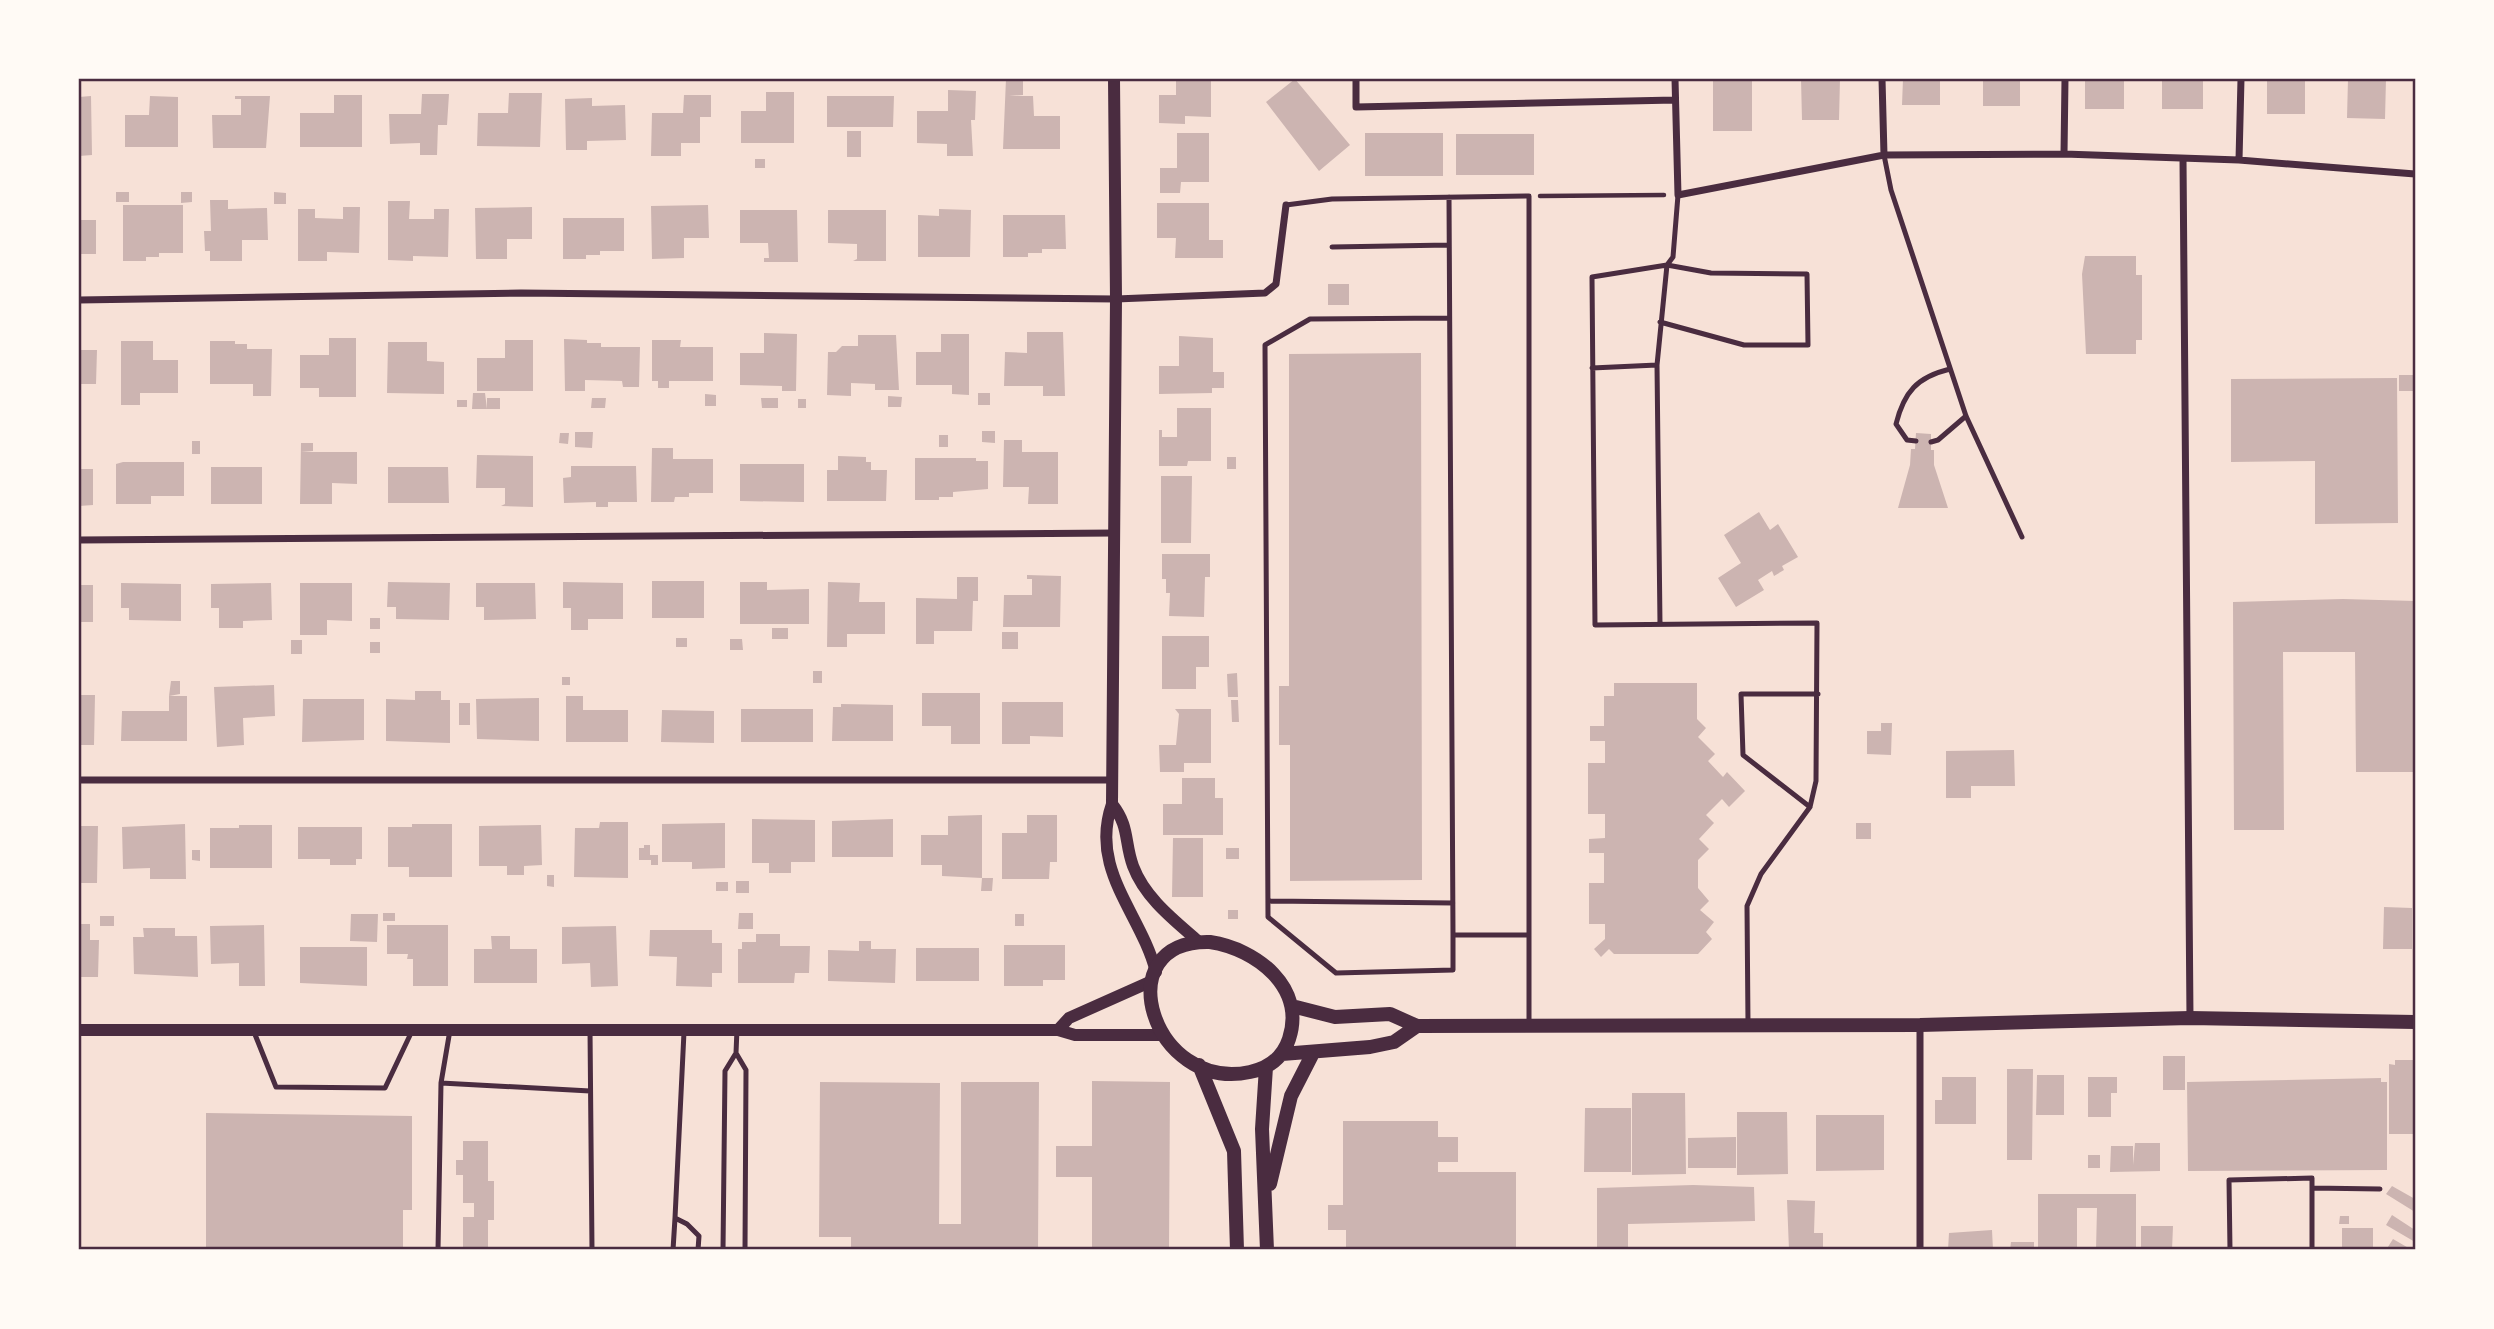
<svg xmlns="http://www.w3.org/2000/svg" width="2494" height="1329" font-family="Helvetica,sans-serif">
  <style>
    .building { fill: #ccb4b1 }
    .lines { fill: none; stroke-linecap: round; stroke-linejoin: round }
    .path { stroke: #4a2c40; stroke-width: 4.5 }
    .service { stroke: #4a2c40; stroke-width: 5 }
    .minor { stroke: #4a2c40; stroke-width: 7 }
    .tertiary { stroke: #4a2c40; stroke-width: 12 }
    .secondary { stroke: #4a2c40; stroke-width: 14 }
    .neatline { fill: none; stroke: #4a2c40; stroke-width: 2.5 }
  </style>
  <rect width="100%" height="100%" fill="#f7e1d7"/>
  <path class="building" d="M1006 79H1023V95L1009 96H1033L1034 116H1060V149H1003Z
    M1176 79H1211V117L1185 116V124L1159 123V95H1176Z
    M1295 79 1350 145 1319 171 1266 102Z
    M1713 79H1752V131H1713Z
    M1801 79H1840L1839 120H1802Z
    M1903 79H1940V105H1902Z
    M1983 79H2020V106H1983Z
    M2085 79H2124V109H2085Z
    M2162 79H2203V109H2162Z
    M2267 79H2305V114H2267Z
    M2348 79H2386L2385 119 2347 118Z
    M948 90 976 91 975 120H971L973 156H947V144L917 143V111H948Z
    M766 92H794V143H741V111H766Z
    M509 93H542L540 147 477 146 478 113H508Z
    M422 94H449L447 125H438L437 155H420V143L390 144 389 114H421Z
    M334 95H362V147H300V113H334Z
    M684 95H711V117H700V143H681V156H651L652 113H683Z
    M91 96 92 155 79 156V97Z
    M150 96 178 97V147H125V115H149Z
    M235 96H270L266 148H213L212 115H241V99H235Z
    M827 96H894L893 127H827Z
    M592 98V106L625 105 626 140 587 141V150H566L565 99Z
    M847 131H861V157H847Z
    M1177 133H1209V182H1181L1180 193H1160V168H1177Z
    M1365 133H1443V176H1365Z
    M1456 134H1534V175H1456Z
    M755 159H765V168H755Z
    M116 192H129V202H116Z
    M181 192H192V202L181 203Z
    M274 192 286 193V204H274Z
    M210 200H228V209L267 208 268 240H242V261H210V251H205L204 231H211Z
    M388 201H410L409 219H434V209H449L448 257 413 256V261L388 260Z
    M1157 203H1209V240H1223V258H1175L1176 238H1157Z
    M123 205H183V253H159V257H146V261H123Z
    M708 205 709 238H684V258L652 259 651 206Z
    M343 207H360L359 253 327 252V261H298V209H315V218L343 219Z
    M532 207V239H507V259H476L475 208Z
    M939 209 971 210 970 257H918V215L939 216Z
    M740 210H797L798 262H764V258H769L768 243H740Z
    M828 210H886V261H853L857 259V244L828 243Z
    M1003 215H1065L1066 249H1042V253H1028V257H1003Z
    M563 218H624V251H600V255H586V259H563Z
    M79 220H96V254H79Z
    M2085 256H2136V275H2142V340H2136V354H2086L2082 274Z
    M1328 284H1349V305H1328Z
    M1027 332H1063L1065 396H1043V386H1004L1005 352 1027 353Z
    M764 333 797 334 796 391H782V386L740 385V353H764Z
    M941 334H969V395L952 394V385H916V352H941Z
    M858 335H896L899 390H875V384L851 383V396L827 395 828 352H836L842 346H858Z
    M1179 336 1213 338V372H1224V388H1212V393L1159 394V366H1179Z
    M329 338H356V397H319V388H300V355H329Z
    M564 339 587 340V343H601V347H640L639 387H623L622 381 585 380V391H565Z
    M505 340H533V391H477V358H505Z
    M652 340H681L680 347H713V381H669V388H658V381H652Z
    M121 341H153V360H178V393H140V405H121Z
    M210 341H235V344H247V349H272L271 396H253V384H210Z
    M388 342H427V361L444 362V394L387 393Z
    M79 350H97L96 384H79Z
    M1421 353 1422 880 1290 881V745H1279V686H1289V354Z
    M2399 375H2415V391H2399Z
    M2397 378 2398 523 2315 524V461L2231 462V379Z
    M473 393H485L487 409H472Z
    M978 393H990V405H978Z
    M705 394 716 395V406H705Z
    M888 396 902 397 901 407H888Z
    M487 398H500V409H487Z
    M592 398H606L605 408H591Z
    M761 398H778V408H762Z
    M798 399H806V408H798Z
    M457 400H467V407H457Z
    M1177 408H1211V461H1188L1187 466H1159V430H1162V437H1177Z
    M982 431H995V443L982 442Z
    M575 432H593L592 448 575 447Z
    M560 433H569L568 444 559 443Z
    M1916 433 1931 434V450H1934V465L1948 508H1898L1910 465 1911 449H1915Z
    M939 435H948V447H939Z
    M1004 440H1022V452H1058V504H1028L1029 487H1003Z
    M192 441H200V454H192Z
    M301 443H313V451L301 452H357V484L332 483V504H300Z
    M652 448H673V459H713V493H689V497H675L674 502H651Z
    M477 455 533 456V507L501 506 505 504V488H476Z
    M838 456 866 457V462H871V470H887L886 501H827V470H838Z
    M1227 457H1236V469H1227Z
    M915 458H976V461H988V489L953 492V497H939V500H915Z
    M123 462H184V496H151V504H116V464Z
    M740 464H804V502L740 501Z
    M571 466H636L637 502H608V507H596V502L564 503 563 478 571 477Z
    M211 467H262V504H211Z
    M388 467H448L449 503H388Z
    M79 469H93V505L79 506Z
    M1161 476H1192L1191 543H1161Z
    M1759 512 1770 530 1778 524 1798 557 1782 566 1784 570 1774 576 1772 571 1758 580 1764 590 1736 607 1718 578 1741 563 1724 535Z
    M1162 554H1210V577H1205L1204 617 1169 616 1170 593H1166V579H1162Z
    M1027 575 1061 576 1060 627H1003L1004 595H1032V579H1027Z
    M957 577H978V601H973L972 631H934V644H916V598L957 599Z
    M652 581H704V618H652Z
    M388 582 450 583 449 620 396 619V607H387Z
    M563 582 623 583V619H588V630H571V608H563Z
    M740 582H767V590L809 589V624H740Z
    M828 582 860 583 859 602H885V634H847V647H827Z
    M121 583 181 584V621L129 620V608H121Z
    M271 583 272 620 243 621V628H219V608H211V584Z
    M300 583H352V621L327 620V635H300Z
    M476 583H535L536 619 484 620V607H476Z
    M79 585H93V622H79Z
    M2343 599 2415 601V772H2356L2355 652H2283L2284 830H2234L2233 602Z
    M370 618H380V629H370Z
    M772 628H788V639H772Z
    M1002 632H1018V649H1002Z
    M1162 636H1209V667H1196V689H1162Z
    M676 638H687V647H676Z
    M730 639H742L743 650H730Z
    M291 640H302V654H291Z
    M370 642H380V653H370Z
    M813 671H822V683H813Z
    M1237 673 1238 697H1228L1227 674Z
    M562 677H570V685H562Z
    M171 681H180V694L169 696Z
    M1614 683H1697V719L1706 728 1698 737 1715 754 1708 761 1723 777 1727 772 1745 791 1729 807 1722 799 1706 815 1714 823 1699 839 1709 849 1698 860V888L1709 901 1700 910 1714 922 1706 932 1712 939 1698 954H1614L1609 949 1601 957 1594 949 1605 939V924H1589V883H1604V853H1589V839L1605 838V814H1588V763H1605V741H1590V726H1604V696H1614Z
    M274 685 275 716 243 718 244 745 217 747 214 687Z
    M415 691H441V700H450V743L386 741V699L415 700Z
    M922 693H980V744H951V726H922Z
    M79 695H95L94 745H79Z
    M169 696H187V741H121L122 711H169Z
    M566 696H583V710H628V742H566Z
    M539 698V741L477 739 476 699Z
    M303 699H364V740L302 742Z
    M1231 700H1238L1239 722H1232Z
    M1002 702H1063V737L1030 736V744H1002Z
    M459 703H470V725H459Z
    M841 704 893 705V741H832L833 707H841Z
    M741 709H813V742H741Z
    M1175 709H1211V763H1184V772H1160L1159 745H1176L1179 714Z
    M662 710 714 711V743L661 742Z
    M1881 723H1892L1891 755 1867 754V731H1881Z
    M2014 750 2015 786H1971V798H1946V751Z
    M1182 778H1215V798H1223V835H1163V804H1182Z
    M982 815V878L942 876V865H921V835H948V816Z
    M1027 815H1057V862H1050L1049 879H1002V833H1027Z
    M752 819 815 820V862H791V873H769V863H752Z
    M893 819V857H832V821Z
    M600 822H628V878L574 877 575 828H599Z
    M725 823V868L692 869V862H662V824Z
    M1856 823H1871V839H1856Z
    M185 824 186 879H150V868L123 869 122 827Z
    M412 824H452V877H409V867H388V827H412Z
    M239 825H272V868H210V828H239Z
    M541 825 542 865 524 866V875H507V866H479V826Z
    M79 826H98L97 883H81Z
    M298 827H362V859H356V865H330V859H298Z
    M1173 838H1203V897H1172Z
    M644 845H650V855H658V865H651V860H639V848H644Z
    M1226 848H1239V859H1226Z
    M192 850H200V861L192 860Z
    M547 875H554V887L547 886Z
    M982 878H993L992 891H981Z
    M736 881H749V893H736Z
    M716 882H728V891H716Z
    M2384 907 2412 908V949H2383Z
    M1228 910H1238V919H1228Z
    M383 913H395V921H383Z
    M739 913H753V929H738Z
    M351 914H378L377 942 350 941Z
    M1015 914H1024V926H1015Z
    M100 916H114V926H100Z
    M79 924H90V940H99L98 977H79Z
    M264 925 265 986H239V963L211 964 210 926Z
    M387 925H448V986H413V959H407L408 954H387Z
    M616 926 618 986 591 987 590 963 562 964V927Z
    M143 928H175V936H197L198 977 134 974 133 937H144Z
    M650 930H712V943H722V973H712V987L676 986 677 957 649 956Z
    M756 934H780V946H810L809 973H795L794 983H738V949H742V942H756Z
    M491 936H510V949H537V983H474V949H492Z
    M859 941H871V949H896L895 983 828 981V950L859 951Z
    M1004 945H1065V980H1043V986H1004Z
    M300 947H367V986L300 983Z
    M916 948H979V981H916Z
    M2163 1056H2185V1090H2163Z
    M2395 1060H2415V1134H2389V1064L2395 1065Z
    M2007 1069H2033L2032 1160H2007Z
    M2037 1075H2064V1115H2036Z
    M1942 1077H1976V1124H1935V1100H1942Z
    M2088 1077H2117V1093H2111V1117H2088Z
    M2381 1078V1082H2387V1170L2188 1171 2187 1082Z
    M1092 1081 1170 1082 1169 1250H1092V1177H1056V1146H1092Z
    M820 1082 940 1083 939 1224H961V1082H1039L1038 1250H851V1237H819Z
    M1632 1093H1685L1686 1174 1632 1175Z
    M1585 1108H1631V1172H1584Z
    M1737 1112H1787L1788 1174 1737 1175Z
    M206 1113 412 1116V1210H403V1250H206Z
    M1816 1115H1884V1170L1816 1171Z
    M1343 1121H1438V1137H1458V1162H1438V1172H1516V1250H1346V1230H1328V1205H1343Z
    M1736 1137V1168H1688V1138Z
    M463 1141H488V1181H494V1220H488V1250H463V1217H474V1203H463V1175H456V1160H463Z
    M2135 1143H2160V1171L2110 1172 2111 1146H2133V1165Z
    M2088 1155H2100V1168H2088Z
    M1693 1185 1754 1187 1755 1221 1628 1224V1250H1597V1188Z
    M2392 1186 2415 1199V1212L2386 1194Z
    M2038 1194H2136V1250H2096L2097 1208H2077V1250H2038Z
    M1787 1200 1815 1201 1814 1233H1823V1250H1789Z
    M2392 1215 2415 1230V1242L2386 1225Z
    M2340 1216H2349V1224H2339Z
    M2141 1226H2173L2172 1250H2141Z
    M2342 1228H2373V1250H2342Z
    M1992 1230 1993 1250H1948L1949 1233Z
    M2393 1239 2412 1250H2386Z
    M2011 1242H2034V1250H2010Z"/>
  <g class="lines">
    <path class="path" d="M1540 196 1664 195"/>
    <path class="service" d="M1884 155 1891 190 1966 416 2022 537
      M1449 197 1453 935H1529
      M1286 205 1332 199 1529 196V1025
      M1332 247 1449 245
      M1449 318 1310 319 1265 345 1268 917 1336 973 1453 970V935
      M1660 322 1744 345H1808L1807 274 1711 273 1667 265 1592 277 1595 625 1817 623 1816 781 1810 807 1761 874 1747 906 1748 1023
      M1592 368 1657 365
      M1916 441 1907 440 1896 424C1904 392 1917 377 1950 369
      M1931 442 1938 440 1966 416
      M1660 624 1657 365 1667 265 1673 257 1678 195
      M1810 807 1743 755 1741 694H1818
      M1268 901 1453 903
      M590 1029 592 1250
      M254 1032 276 1087 385 1088 412 1031
      M684 1032 675 1218 687 1224 699 1236 698 1250
      M736 1053 746 1070 745 1250
      M441 1083 590 1091
      M2312 1188 2380 1189
      M438 1250 441 1083 450 1030
      M673 1250 675 1218
      M723 1250 725 1071 736 1053 737 1029
      M2230 1250 2229 1180 2312 1178V1250"/>
    <path class="minor" d="M1356 79V107L1675 100
      M1675 79 1678 195 1884 155 2064 154 2239 160 2415 174
      M1882 79 1884 155
      M2064 154 2065 79
      M2183 159 2190 1018
      M2239 160 2241 79
      M79 300 521 293 1116 299 1265 293 1276 284 1286 205
      M79 540 1115 533
      M79 780H1112
      M1920 1025V1250"/>
    <path class="tertiary" d="M1114 79 1116 299 1112 804C1089 870 1141 913 1156 972
      M1112 804C1130 827 1124 841 1133 866 1145 898 1174 920 1198 941
      M79 1030H1058L1075 1035H1163
      M1058 1030 1069 1018 1152 981"/>
    <path class="secondary" d="M1210 942C1257 949 1306 988 1289 1039 1283 1057 1269 1068 1250 1072 1152 1093 1105 939 1210 942Z
      M1292 1006 1335 1017 1390 1014 1417 1026 1920 1025 2190 1018 2415 1022
      M1282 1054 1370 1047 1394 1042 1417 1026
      M1199 1065 1234 1151 1237 1250
      M1266 1067 1262 1129 1267 1250
      M1270 1184 1291 1096 1313 1053"/>
  </g>
  <rect width="2494" height="1329" fill="none" stroke="#fffaf5" stroke-width="161"/>
  <rect x="80" y="80" width="2334" height="1168" class="neatline"/>
</svg>
